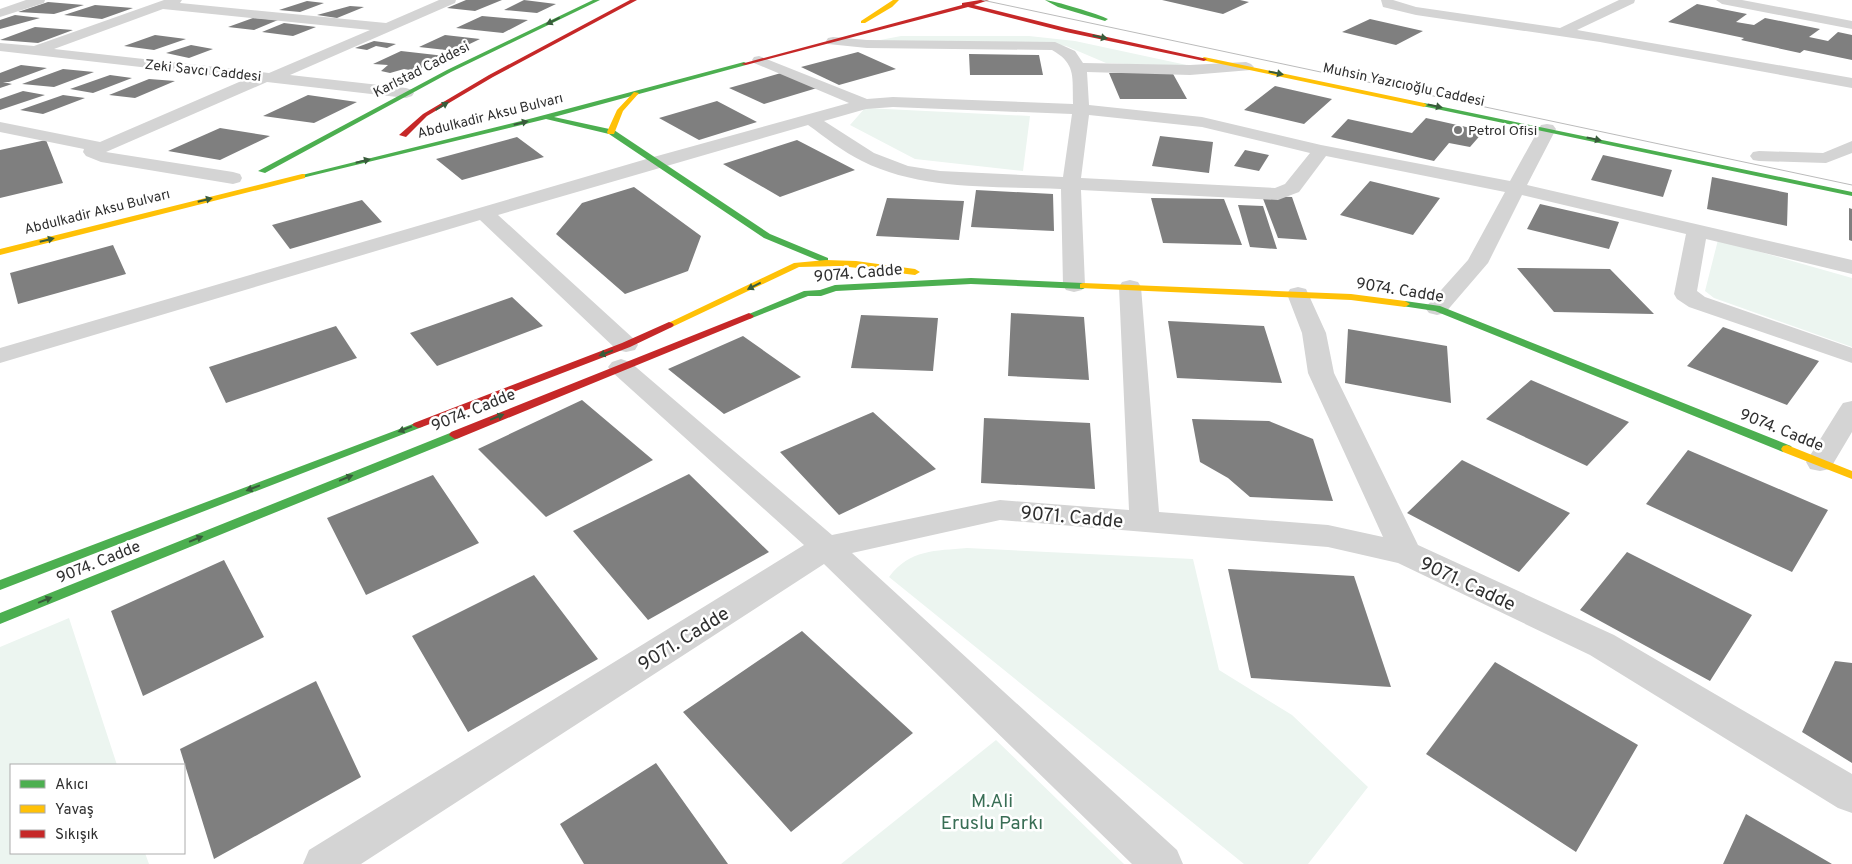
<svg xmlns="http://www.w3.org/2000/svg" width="1852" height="864" font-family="Overpass,sans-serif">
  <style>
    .green { fill: #ecf5f0 }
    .building { fill: #7f7f7f }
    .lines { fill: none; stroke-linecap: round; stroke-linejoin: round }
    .street { fill: #d4d4d4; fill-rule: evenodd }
    .fast { fill: #4caf50; fill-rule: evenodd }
    .slow { fill: #ffc107; fill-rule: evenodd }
    .jam { fill: #c62828; fill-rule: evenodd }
    .tram { stroke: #bbb; stroke-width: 1 }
    .oneway { fill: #395c3b }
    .poi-dot { fill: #787878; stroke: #fff; stroke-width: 2 }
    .labels { text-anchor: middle; stroke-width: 5; stroke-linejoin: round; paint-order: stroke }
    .far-street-label { font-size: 14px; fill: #2f2f2f; stroke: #fff }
    .far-poi-label { font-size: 14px; fill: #2f2f2f; stroke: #fff; text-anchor: start }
    .street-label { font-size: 16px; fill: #2f2f2f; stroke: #fff }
    .near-street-label { font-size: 19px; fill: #2f2f2f; stroke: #fff }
    .near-park-label { font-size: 19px; fill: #396e55; stroke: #fff }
  </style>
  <rect width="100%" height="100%" fill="#fff"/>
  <path class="green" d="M901 36H1029L1075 41 1196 67 1106 63 1066 46 1051 44 870 42Z
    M865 108 1030 116 1023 171 915 159 850 125Z
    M1718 240 1852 278V347L1714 298 1705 291Z
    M967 548 1193 559 1219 670 1292 715 1368 787 1308 864H1244L889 577C910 549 935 551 967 548Z
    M69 618 117 765H11V853H145L149 864H0V647Z
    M996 740 1124 864H841Z"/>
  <path class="building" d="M466 0H502L475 11 447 8Z
    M524 0 556 4 537 13 504 10Z
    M1162 0H1240L1249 2 1223 14Z
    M307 1 324 3 300 12 279 10Z
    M48 2 84 5 54 14 18 12Z
    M1697 4 1747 14 1736 22 1754 25 1765 18 1820 29 1809 37 1828 41 1838 32 1852 35V60L1804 50 1800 53 1741 40 1744 38 1668 22Z
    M95 5 133 8 102 19 64 15Z
    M350 6 364 7 337 18 317 15Z
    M15 15 40 18 0 29V20Z
    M482 16 528 20 503 33 456 28Z
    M253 18 278 20 254 30 228 27Z
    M1370 19 1423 31 1396 45 1342 32Z
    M284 23 316 27 293 36 262 32Z
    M35 27 73 30 38 43 0 40Z
    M155 35 186 39 154 50 124 46Z
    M445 35 480 39 455 51 419 47Z
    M374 41 396 44 387 48 376 46 367 50 355 48Z
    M191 45 213 49 189 58 166 53Z
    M401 51 445 56 415 71 404 69 390 73 381 71 388 65 373 64Z
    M858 52 896 69 839 85 801 67Z
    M969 54 1039 55 1043 75H970Z
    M21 65 47 68 9 82H3L12 84 0 88V73Z
    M63 69 94 72 54 87 22 84Z
    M1172 72 1187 99H1120L1109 73Z
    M781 73 817 88 764 104 729 88Z
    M110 75 132 78 93 93 70 89Z
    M149 79 175 81 135 98 109 95Z
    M1275 86 1332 99 1304 124 1244 110Z
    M23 91 45 95 0 110V99Z
    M63 95 85 98 43 114 20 110Z
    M308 95 357 102 314 123 263 116Z
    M717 101 757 122 699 140 659 118Z
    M1426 118 1484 131 1470 147 1449 143 1434 161 1331 137 1348 119 1412 133Z
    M220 128 270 136 220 160 168 151Z
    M1160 136 1213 142 1209 173 1152 166Z
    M517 137 544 157 462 180 436 159Z
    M46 140 63 183 0 198V150Z
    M797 140 855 170 780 197 723 164Z
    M1245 150 1269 155 1259 171 1234 166Z
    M1603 155 1672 170 1663 197 1591 180Z
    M1712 177 1788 193 1787 226 1707 209Z
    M1370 181 1440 198 1413 235 1340 215Z
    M634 187 701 236 688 271 625 294 556 234 582 203Z
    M976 190 1053 194 1054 231 971 227Z
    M1262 196 1292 197 1307 240 1278 238Z
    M887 198 964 201 959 240 876 236Z
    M1151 198 1224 199 1242 245 1163 243Z
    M362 200 382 222 290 249 272 225Z
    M1540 204 1619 222 1609 249 1527 229Z
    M1238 205 1263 206 1277 249 1250 247Z
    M1849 208 1852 209V241L1849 240Z
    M113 245 126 274 18 304 10 273Z
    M1517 268 1610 269 1654 314 1554 312Z
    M512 297 543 326 437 366 410 333Z
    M1011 313 1084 317 1089 380 1008 376Z
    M861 315 938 318 933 371 851 368Z
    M1168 321 1264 326 1282 383 1177 378Z
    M336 326 357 358 226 403 209 367Z
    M1723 327 1819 361 1787 405 1687 366Z
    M1348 329 1447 346 1451 403 1345 383Z
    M743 336 801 377 724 414 668 369Z
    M1531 380 1629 422 1587 466 1486 419Z
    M582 400 653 460 546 517 478 449Z
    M873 412 936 469 839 515 780 452Z
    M984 418 1090 423 1095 489 981 483Z
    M1192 419 1269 421 1313 439 1333 501 1250 497 1228 478 1200 462Z
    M1688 450 1828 510 1792 572 1646 504Z
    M1462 460 1570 513 1519 572 1407 513Z
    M689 474 769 552 648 620 573 531Z
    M433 475 479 543 366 595 327 518Z
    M1627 552 1752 615 1710 681 1580 610Z
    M224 560 264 637 143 696 111 611Z
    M1228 569 1354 576 1391 687 1251 678Z
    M534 575 598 659 468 732 412 636Z
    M802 631 913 733 791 832 683 712Z
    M1835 661 1852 663V763L1802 732Z
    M1495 662 1638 745 1576 852 1426 754Z
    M316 681 361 777 214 859 180 749Z
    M656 763 728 864H584L560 824Z
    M1746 814 1832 864H1723Z"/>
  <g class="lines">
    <path class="street" d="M26 0H45L44 3 0 17V9Z
      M164 0H182L180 3 386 23 439 0H456L455 3 290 75 406 88 412 90 414 93 412 96 406 98 267 82 106 152 233 172 240 174 242 178 240 182 233 184 101 162 86 156 83 152 84 149 0 132V122L100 142 246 79 0 51V43L34 46ZM163 9 370 30 269 73 54 49Z
      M1381 0H1393L1416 7 1560 28 1619 0H1635L1634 3 1577 30 1852 78V88L1600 42 1416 15 1383 7Z
      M1716 0H1742L1852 21V29L1722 4Z
      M833 37 867 40 1055 42 1075 51 1083 63 1190 65 1246 62 1251 64 1254 67 1251 70 1190 75 1087 72 1089 105 1202 117 1321 145 1510 181 1541 125 1547 124 1553 125 1556 129 1527 185 1852 260V274L1706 239 1697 291 1705 297 1852 348V363L1689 307 1677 299 1674 294 1686 234 1522 195 1488 263 1445 313 1437 315 1429 313 1425 308 1468 260 1505 192 1326 156 1299 192 1278 200 1081 190 1085 285 1082 290 1074 292 1066 290 1063 285 1061 189C997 186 921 191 862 161 843 152 825 137 808 125L498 215 635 340 638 345 635 350 626 352 617 350 480 220 0 363V348L650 158 849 103 754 63 752 60 754 57 759 56 867 99 893 97 1073 104C1072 78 1077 64 1052 50L867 48 828 44 826 41 828 38ZM893 107 1072 114 1063 177 940 171 908 166 874 153 824 121 866 109ZM1089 115 1202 127 1310 153 1285 184 1275 188 1081 178Z
      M1852 141V153L1826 163 1759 161 1753 160 1750 156 1753 152 1759 151 1823 153Z
      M1130 280 1138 282 1141 287 1159 512 1328 525 1383 537 1308 373 1302 333 1287 294 1290 289 1298 287 1306 289 1326 333 1334 373 1418 545 1614 635 1852 774V813L1838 808 1590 655 1398 563 1328 547 1000 520 852 553 1177 850 1183 864H1132L824 564 361 864H303L309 850 804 545 612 372 608 367 612 362 621 359 630 362 832 535 1000 500 1129 510 1119 287 1122 282Z
      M1852 401V432L1830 469 1820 471 1810 469 1806 462 1839 409 1843 403Z"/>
    <path class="fast" d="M593 0H600L451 72 265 173 258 171 447 70Z
      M1045 0C1052 0 1101 15 1108 19L1105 21 1058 7Z
      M744 62 746 63V65L554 117 614 130 770 234 828 258V262H822L764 238 609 134 546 119 302 178 298 176 533 118Z
      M1424 103 1852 192V196L1422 106V104Z
      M971 278 1083 283 1088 286 1083 289 971 284 836 291 821 296H808L752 318 749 319 744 316 804 291 820 290 835 285Z
      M1405 301 1440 306 1791 446 1793 449 1791 452H1783L1435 311 1402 306V302Z
      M418 422 424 425 422 427 0 590V580Z
      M455 431 461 435 459 438 0 624V613Z"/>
    <path class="slow" d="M893 0H899L892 7 865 23H861V21Z
      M1204 57 1424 103 1427 105 1424 107 1202 60 1201 59Z
      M634 92 639 93 623 111 614 134H608L607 132 617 110Z
      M302 174H305V178L0 255V249Z
      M826 260 856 261 915 269 920 272 915 275 841 266 799 267 672 327 669 328 664 325 794 263Z
      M1083 283 1351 294 1405 301 1410 304 1405 307 1351 300 1080 288V284Z
      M1787 445 1852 471V479L1783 452 1781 449 1783 446Z"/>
    <path class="jam" d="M630 0H637L493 77 427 116 406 137 399 135 423 114 489 75Z
      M980 0H989L974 5 1066 28 1207 59 1204 61 1066 32 968 7 746 65 741 64 962 5V3Z
      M749 313 754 316 752 318 459 438 455 439 449 435 451 432Z
      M669 322 672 323 674 325 672 327 630 347 422 427 418 428 412 425 414 423 622 343Z"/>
    <path class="tram" d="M982 0 1852 185"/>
  </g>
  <defs><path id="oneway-solid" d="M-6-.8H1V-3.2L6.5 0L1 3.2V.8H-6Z" transform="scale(1.25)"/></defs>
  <g class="oneway">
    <use href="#oneway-solid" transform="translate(553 21) rotate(154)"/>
    <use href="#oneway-solid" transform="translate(1100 37) rotate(12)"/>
    <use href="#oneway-solid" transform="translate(1276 73) rotate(12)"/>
    <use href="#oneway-solid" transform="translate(442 106) rotate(-31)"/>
    <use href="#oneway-solid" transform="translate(1435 106) rotate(12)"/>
    <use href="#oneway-solid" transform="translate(521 123) rotate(-14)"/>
    <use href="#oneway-solid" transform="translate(1594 139) rotate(12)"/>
    <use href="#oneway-solid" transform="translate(363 161) rotate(-14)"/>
    <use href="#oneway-solid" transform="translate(205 200) rotate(-14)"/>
    <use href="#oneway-solid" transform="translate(47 240) rotate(-14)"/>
    <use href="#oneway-solid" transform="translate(754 286) rotate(153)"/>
    <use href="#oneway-solid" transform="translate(606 353) rotate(159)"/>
    <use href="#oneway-solid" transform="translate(497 417) rotate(-22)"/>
    <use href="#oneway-solid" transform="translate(405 429) rotate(159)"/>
    <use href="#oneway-solid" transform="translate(346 478) rotate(-22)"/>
    <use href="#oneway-solid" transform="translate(253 488) rotate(159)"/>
    <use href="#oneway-solid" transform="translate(196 539) rotate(-22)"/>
    <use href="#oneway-solid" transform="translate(45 600) rotate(-22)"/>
  </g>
  <circle class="poi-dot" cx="1458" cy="130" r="5"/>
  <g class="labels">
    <g class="far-street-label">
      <text transform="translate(421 69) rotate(-27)" y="5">Karlstad Caddesi</text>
      <text transform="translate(203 70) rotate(6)" y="5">Zeki Savcı Caddesi</text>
      <text transform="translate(1404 84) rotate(12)" y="5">Muhsin Yazıcıoğlu Caddesi</text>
      <text transform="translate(490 115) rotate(-14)" y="5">Abdulkadir Aksu Bulvarı</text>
      <text transform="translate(97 211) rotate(-14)" y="5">Abdulkadir Aksu Bulvarı</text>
    </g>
    <g class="far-poi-label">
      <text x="1468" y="135">Petrol Ofisi</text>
    </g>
    <g class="street-label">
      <text transform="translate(858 272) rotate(-5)" y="6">9074. Cadde</text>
      <text transform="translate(1400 289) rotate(9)" y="6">9074. Cadde</text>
      <text transform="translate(473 409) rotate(-22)" y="6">9074. Cadde</text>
      <text transform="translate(1782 429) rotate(22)" y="6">9074. Cadde</text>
      <text transform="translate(98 561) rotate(-22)" y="6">9074. Cadde</text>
    </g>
    <g class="near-street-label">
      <text transform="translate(1072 516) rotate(5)" y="7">9071. Cadde</text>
      <text transform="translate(1468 583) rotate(25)" y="7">9071. Cadde</text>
      <text transform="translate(683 638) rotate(-32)" y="7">9071. Cadde</text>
    </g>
    <g class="near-park-label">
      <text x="992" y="807">M.Ali<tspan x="992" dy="22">Eruslu Parkı</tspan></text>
    </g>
  </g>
  <rect x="10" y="764" width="175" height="90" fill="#ffffff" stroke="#acacac"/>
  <rect x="20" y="780" width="25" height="8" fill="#4caf50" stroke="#acacac"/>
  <text x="55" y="789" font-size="15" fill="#2f2f2f">Akıcı</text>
  <rect x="20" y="805" width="25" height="8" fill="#ffc107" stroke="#acacac"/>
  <text x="55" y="814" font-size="15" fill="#2f2f2f">Yavaş</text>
  <rect x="20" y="830" width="25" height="8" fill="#c62828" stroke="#acacac"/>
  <text x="55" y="839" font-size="15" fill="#2f2f2f">Sıkışık</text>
</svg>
